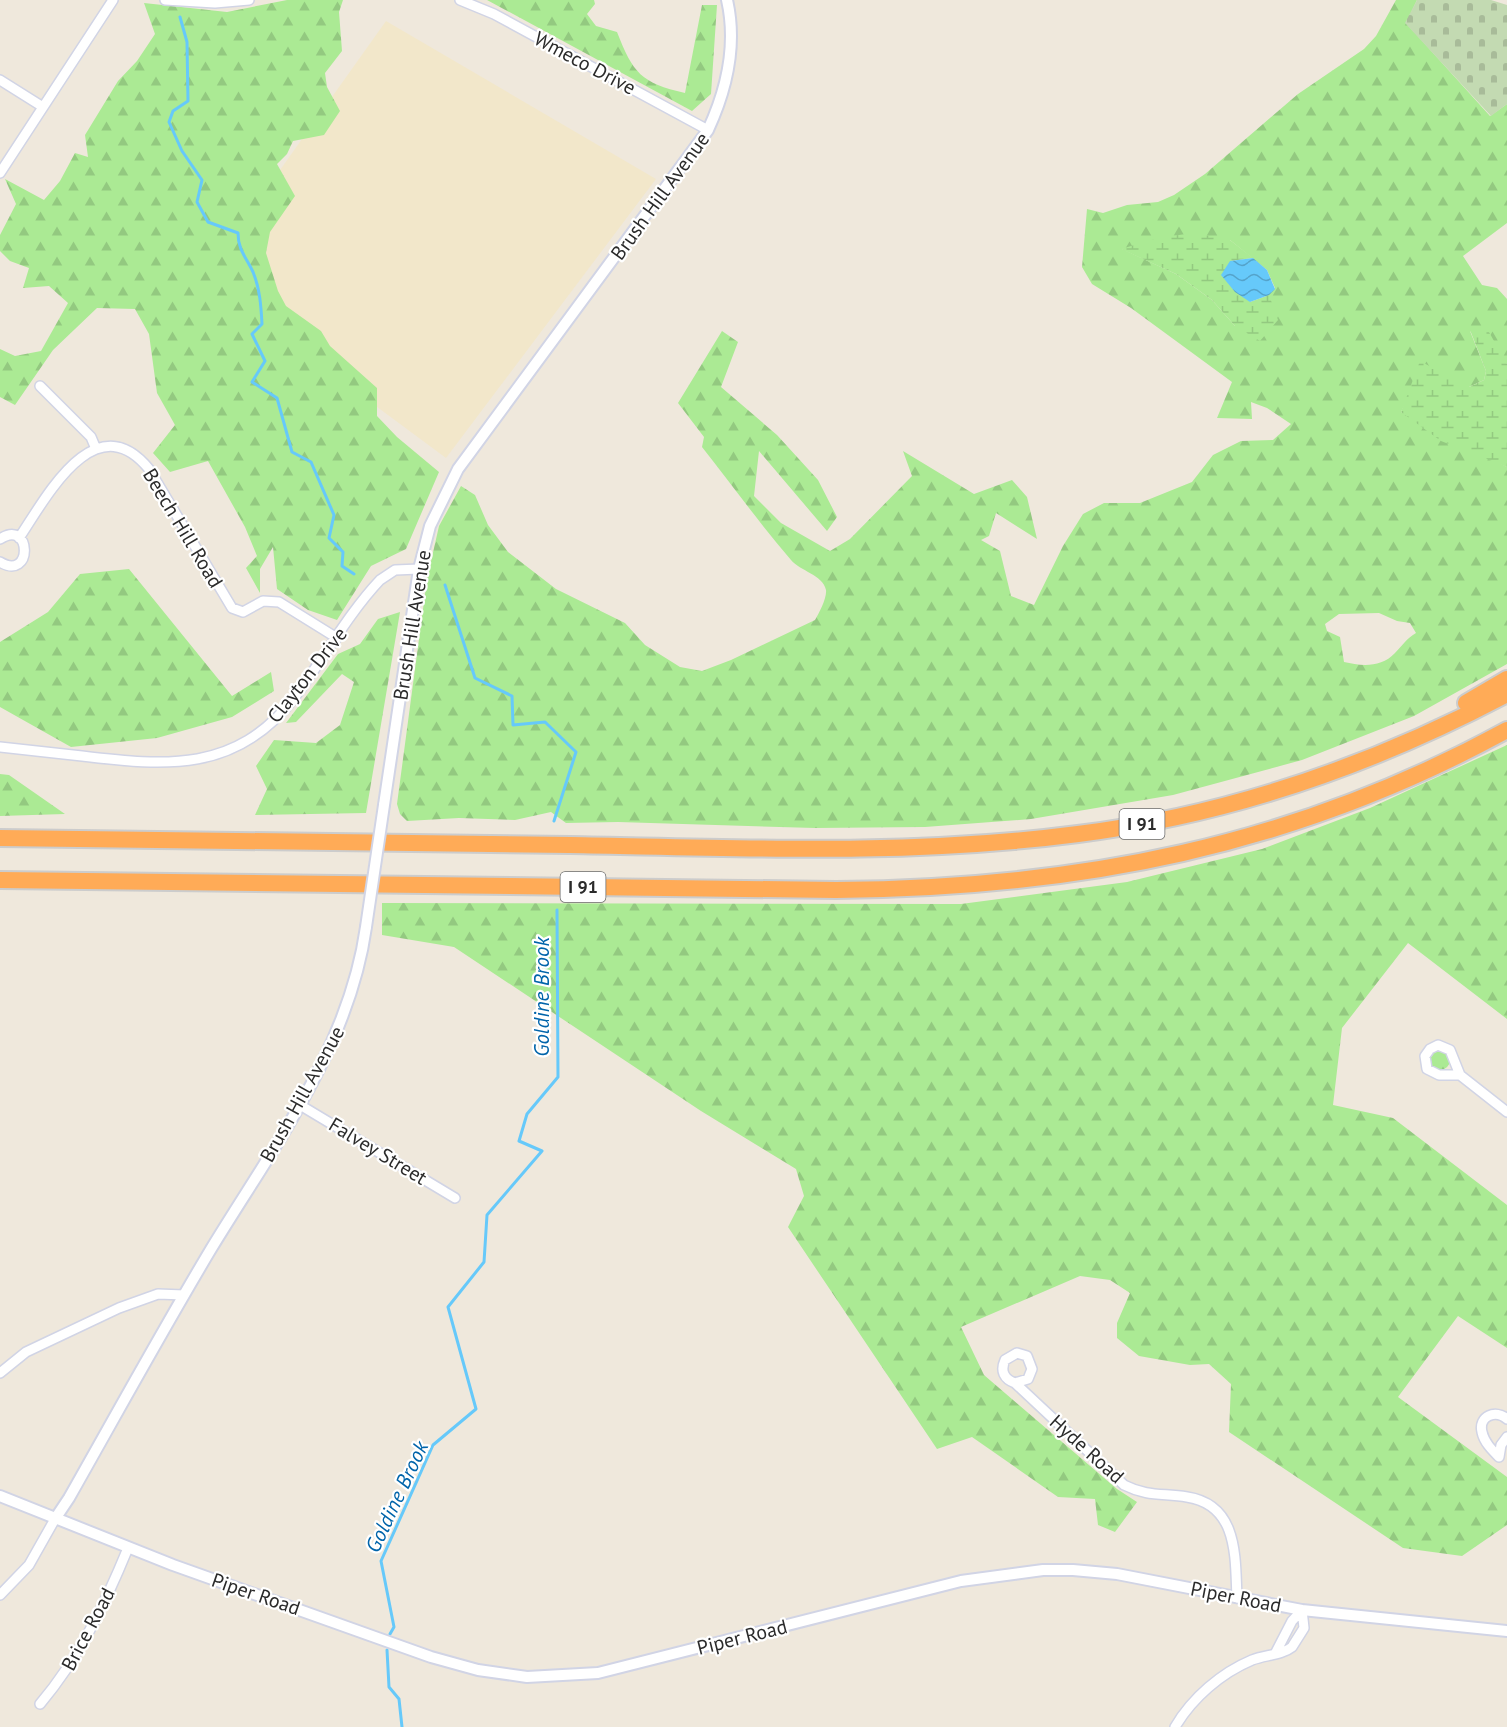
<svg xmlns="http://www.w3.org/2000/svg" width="1507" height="1727" font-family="'PT Sans',sans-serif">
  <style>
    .education { fill: #f2e7ca }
    .forest { fill: url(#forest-firs); fill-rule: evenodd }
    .wetland { fill: url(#wetland-marsh) }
    .cemetery { fill: url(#cemetery-stones) }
    .water { fill: url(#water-waves) }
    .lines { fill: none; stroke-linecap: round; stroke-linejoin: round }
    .stream { stroke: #66c9fa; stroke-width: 3 }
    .minor-casing { stroke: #d1d4e5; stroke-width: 12 }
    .tertiary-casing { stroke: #d1d4e5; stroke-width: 14 }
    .motorway-casing { stroke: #ccc; stroke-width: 20 }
    .minor { stroke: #fff; stroke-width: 9 }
    .tertiary { stroke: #fff; stroke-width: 10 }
    .motorway { stroke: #ffab57; stroke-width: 16 }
    .tertiary-bridge-casing { stroke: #d1d4e5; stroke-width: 14; stroke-linecap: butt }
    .tertiary-bridge { stroke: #fff; stroke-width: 10 }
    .labels { text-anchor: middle; stroke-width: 4.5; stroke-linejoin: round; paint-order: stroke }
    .shield { fill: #fff; stroke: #6b6b6b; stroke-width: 1.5 }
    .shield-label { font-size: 18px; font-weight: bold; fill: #2b2b2b }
    .street-label { font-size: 20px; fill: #2b2b2b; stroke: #fff }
    .water-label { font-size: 21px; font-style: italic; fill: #0064aa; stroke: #fff }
  </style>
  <defs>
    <pattern id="forest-firs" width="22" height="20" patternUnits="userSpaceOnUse" patternTransform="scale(1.5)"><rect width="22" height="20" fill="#abea94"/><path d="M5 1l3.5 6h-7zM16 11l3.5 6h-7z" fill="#93c980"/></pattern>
    <pattern id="wetland-marsh" width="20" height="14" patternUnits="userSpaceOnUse" patternTransform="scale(1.5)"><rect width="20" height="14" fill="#abea94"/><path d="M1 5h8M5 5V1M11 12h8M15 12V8" fill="none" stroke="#93c980"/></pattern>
    <pattern id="cemetery-stones" width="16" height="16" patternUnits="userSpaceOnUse" patternTransform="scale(1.5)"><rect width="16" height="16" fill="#c3dab2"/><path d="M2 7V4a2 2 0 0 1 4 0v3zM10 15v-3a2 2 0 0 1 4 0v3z" fill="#a8bb99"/></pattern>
    <pattern id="water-waves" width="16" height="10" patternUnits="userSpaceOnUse" patternTransform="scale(1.5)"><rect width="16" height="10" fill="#66c9fa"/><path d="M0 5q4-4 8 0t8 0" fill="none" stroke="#54a3cb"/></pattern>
  </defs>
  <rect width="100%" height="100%" fill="#efe8dc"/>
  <path class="education" d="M386 21 656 179 446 458 203 278Z"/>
  <path class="forest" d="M287 0H343L339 12 342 51 325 73 327 87 340 111 324 135 293 141 287 154 277 164 295 196 270 232 266 253 278 291 286 306 321 331 330 346 377 388V416L397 437 439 472 406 549 371 566 337 620 308 610 277 589 273 547 260 569V593L246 568 257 556 245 527 208 461 170 472 153 453 175 425 157 393 149 334 135 309 97 308 53 350 15 405 0 397V349L15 356 41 351 68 303 49 286 23 288 29 268 10 261 0 251V235L16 204 5 179 44 200 60 181 75 153 88 157 85 135 118 81 137 61 155 34 144 3 227 12Z
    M487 0H594L595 4 587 14 596 26 617 32C633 73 641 83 685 93L702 5H717L711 94 692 111Z
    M1396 0H1417L1406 23 1490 116 1507 104V223L1463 256 1482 285 1497 288 1507 299V364L1470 331 1486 371 1484 380 1469 387 1410 394 1401 412 1507 467V664L1414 716 1302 760 1173 795 1031 819 925 827 815 828 618 822 566 823 551 812 515 820 459 818 407 821 400 814 397 804 427 579 439 526 461 486 475 495 488 525 508 552 556 589 625 623 645 645 680 667 702 671 731 660 815 620C819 613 827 598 826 590 823 575 800 571 791 560 760 524 732 485 702 447L704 437 678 403 722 331 738 342 721 387 777 435 818 480 837 517 827 531 759 451 754 496 781 523 830 551 850 539 912 476 903 451 974 494 1012 480 1027 497 1037 539 996 513 989 536 981 540 1000 551 1011 596 1034 605 1063 546 1083 514 1104 503H1140L1192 482 1213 455 1241 441 1273 440 1291 424 1267 408 1251 402 1252 419 1217 418 1232 382 1131 308 1092 284 1082 267 1087 209 1103 213 1127 205 1158 202 1174 195 1205 174 1298 94 1364 49 1376 36ZM1230 240 1267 270 1275 288 1235 326 1212 300 1176 274 1122 249ZM1379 613 1397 621 1410 623 1416 633C1406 639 1403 645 1395 653 1381 668 1361 666 1344 662L1340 637 1327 631 1325 624 1339 614Z
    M129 569 232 696 271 672 274 691 232 717 157 738 71 747 0 707V642L48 612 80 574Z
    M400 612 366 813 255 815 267 789 256 766 274 740 316 743 340 725 354 682 342 674 296 722 286 723 338 654 360 644 378 619Z
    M1507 745V1019L1408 943 1342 1028 1333 1105 1393 1118 1507 1205V1348L1458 1316 1398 1397 1507 1477V1525L1462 1556 1403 1548 1229 1432 1231 1384 1209 1364 1190 1365 1139 1356 1117 1338V1323L1130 1293 1110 1280 1080 1276 961 1327 984 1375 1117 1489 1137 1502 1115 1532 1098 1525 1095 1499 1058 1497 972 1437 937 1449 788 1227 804 1196 796 1169 701 1111 454 947 382 935V903L961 904 1127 882 1262 849 1370 808Z
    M0 774 9 775 65 814 0 816Z
    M1430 1060a10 10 0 1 1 20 0a10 10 0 1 1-20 0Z"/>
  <path class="wetland" d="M1193 233 1230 240 1253 258 1230 261 1250 302 1269 295 1278 320 1260 341 1235 326 1212 300 1176 274 1121 249 1158 238Z
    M1485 325 1507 364V467L1441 441 1401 412 1420 361 1469 387 1484 380 1486 371 1470 330Z"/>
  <path class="cemetery" d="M1417 0H1491L1507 5V104L1491 116 1405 23Z"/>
  <path class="water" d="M1253 258 1267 270 1275 289 1269 295 1250 302 1235 292 1221 275 1230 261Z"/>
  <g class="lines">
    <path class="stream" d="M180 17 187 42 188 101 173 111 169 122 182 151 202 180 197 202 208 222 238 233C238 250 246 257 253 272 260 289 261 306 262 324L252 334 265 361 252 382 277 398 292 452 311 462 334 515 329 538 343 552 342 566 354 574
      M445 585 475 678 512 696 513 725 545 722 576 752 554 821
      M390 1634 394 1627 381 1561 433 1445 476 1409 448 1307 484 1262 487 1215 542 1151 519 1141 527 1114 558 1077 557 910
      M387 1650 389 1687 399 1699 402 1727"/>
    <g class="minor-casing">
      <path id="minor" d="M165 0 215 3 249 0
        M460 0 494 14 708 130
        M0 80 43 107
        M0 173 113 0
        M40 386 91 437 96 449
        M19 538C46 498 95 403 149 469L232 608 243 612 263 601 279 602 337 638
        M0 539C32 518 33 582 0 562
        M0 747C27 750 55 753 82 756 166 766 236 773 294 698 323 660 347 615 380 580L395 570 419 569
        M1438 1045 1450 1050 1460 1075H1439L1427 1069 1425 1056 1430 1049Z
        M1460 1075 1507 1112
        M300 1105 455 1198
        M0 1373 26 1352 119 1308 158 1294 184 1295
        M1015 1383 1028 1379 1032 1369 1027 1356 1017 1353 1005 1360C1000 1371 1004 1379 1015 1383L1124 1485C1148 1497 1163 1493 1187 1497 1239 1505 1235 1558 1237 1598
        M1507 1419C1496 1409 1478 1416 1482 1432 1484 1442 1492 1450 1499 1457L1501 1445 1507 1437
        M0 1595 29 1565 55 1519
        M1276 1652 1292 1621 1302 1610
        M40 1704C79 1658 105 1604 128 1548
        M1175 1727C1192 1698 1221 1673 1252 1660 1265 1655 1282 1655 1292 1647L1304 1628 1302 1610"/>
    </g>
    <g class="tertiary-casing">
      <path id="tertiary" d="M384 805 419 569 430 526 458 469 708 130C727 89 737 44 727 0
        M0 1496 173 1565 431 1657 478 1670 527 1677 598 1673 961 1581 1043 1570H1073L1117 1574 1302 1610 1507 1631
        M55 1519 69 1498C116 1415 162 1331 211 1249 273 1147 349 1048 366 927"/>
    </g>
    <g class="motorway-casing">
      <path id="motorway" d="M1466 703 1507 679
        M0 838C190 841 380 843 570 845 739 848 910 856 1078 834 1228 815 1373 765 1507 694
        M0 880 836 890C1078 888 1293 847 1507 730"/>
    </g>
    <use href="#minor" class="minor"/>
    <use href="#tertiary" class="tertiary"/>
    <use href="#motorway" class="motorway"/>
    <g class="tertiary-bridge-casing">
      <path id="tertiary-bridge" d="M366 927 384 805"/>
    </g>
    <use href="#tertiary-bridge" class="tertiary-bridge"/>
  </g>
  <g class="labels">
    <g class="shield">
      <rect x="1119.5" y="809" width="45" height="30" rx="4.5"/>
      <rect x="560.5" y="872" width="45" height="30" rx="4.5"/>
    </g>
    <g class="shield-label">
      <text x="1142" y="830">I 91</text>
      <text x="583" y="893">I 91</text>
    </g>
    <g class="street-label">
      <text transform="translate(585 63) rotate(28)" y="7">Wmeco Drive</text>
      <text transform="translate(660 196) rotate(-54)" y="7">Brush Hill Avenue</text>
      <text transform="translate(183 528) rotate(59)" y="7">Beech Hill Road</text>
      <text transform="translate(412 625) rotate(-81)" y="7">Brush Hill Avenue</text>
      <text transform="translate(307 675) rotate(-52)" y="7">Clayton Drive</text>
      <text transform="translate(302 1094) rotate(-61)" y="7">Brush Hill Avenue</text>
      <text transform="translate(378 1151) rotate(31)" y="7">Falvey Street</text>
      <text transform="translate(1087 1449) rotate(42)" y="7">Hyde Road</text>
      <text transform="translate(256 1594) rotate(19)" y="7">Piper Road</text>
      <text transform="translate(1236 1597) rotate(11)" y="7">Piper Road</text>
      <text transform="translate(88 1629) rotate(-62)" y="7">Brice Road</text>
      <text transform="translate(742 1637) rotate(-14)" y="7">Piper Road</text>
    </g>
    <g class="water-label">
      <text transform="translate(542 997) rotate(-90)" y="7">Goldine Brook</text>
      <text transform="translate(397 1497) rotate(-65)" y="7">Goldine Brook</text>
    </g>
  </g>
</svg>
